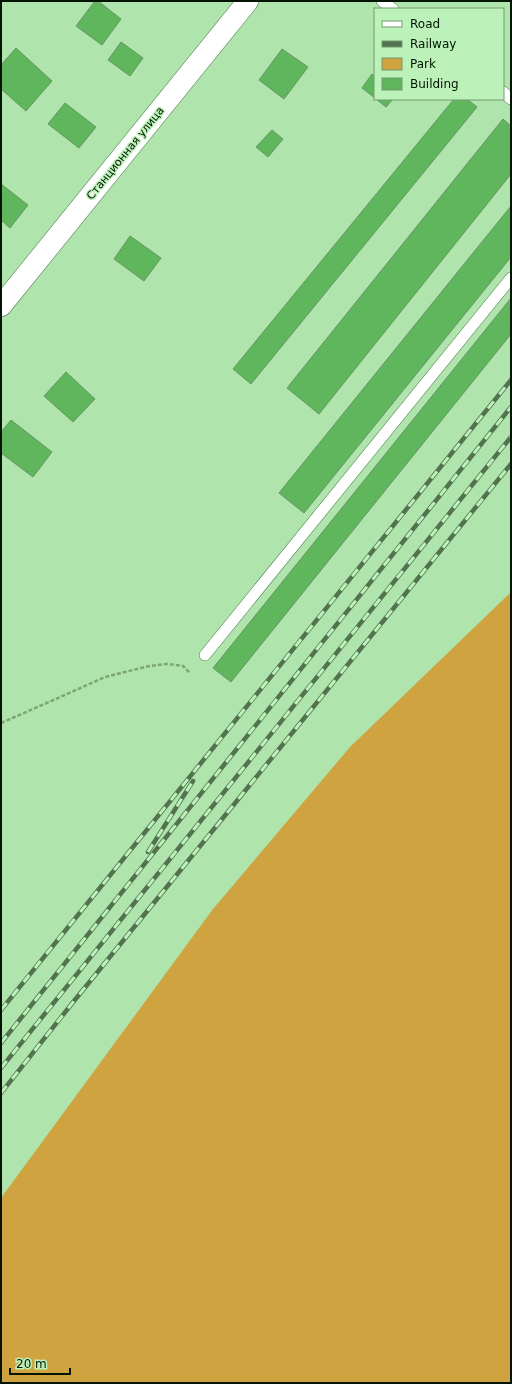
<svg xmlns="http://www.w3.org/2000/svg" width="512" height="1384" font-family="'DejaVu Sans',sans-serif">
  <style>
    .green { fill: #d0a341 }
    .building { fill: #5fb65d; stroke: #659662 }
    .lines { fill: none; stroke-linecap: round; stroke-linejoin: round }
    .service-casing { stroke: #4a7b49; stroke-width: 12 }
    .minor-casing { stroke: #4a7b49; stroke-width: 22 }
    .path { stroke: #7ca57a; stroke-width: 2.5; stroke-dasharray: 4 2; stroke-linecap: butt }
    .service { stroke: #fff; stroke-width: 11 }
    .minor { stroke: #fff; stroke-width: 21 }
    .rail-casing { stroke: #527250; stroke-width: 4.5 }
    .rail { stroke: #bcf2b9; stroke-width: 3; stroke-dasharray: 9; stroke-linecap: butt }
    .labels { text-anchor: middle; stroke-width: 3; stroke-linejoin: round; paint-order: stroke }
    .street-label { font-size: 11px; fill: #031403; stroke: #bcf2b9 }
  </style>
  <rect width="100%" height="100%" fill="#b0e4ad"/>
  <path class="green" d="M511 592V1383H1V1198L213 909 350 747Z"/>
  <path class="building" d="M95 1H98L121 19 102 45 76 26Z
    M121 42 143 58 130 76 108 60Z
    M16 48 52 81 26 111 1 89V65Z
    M282 49 308 67 284 99 259 80Z
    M372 74 375 77V98L362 88Z
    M376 99H393L386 107Z
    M454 99H467L477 107 251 384 233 369Z
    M65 103 96 127 79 148 48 124Z
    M503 119 511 126V174L319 414 287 388Z
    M272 130 283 139 268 157 256 147Z
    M1 184 28 205 10 228 1 220Z
    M511 206V257L304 513 279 493Z
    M130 236 161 258 144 281 114 259Z
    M511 298V334L231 682 213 668Z
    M66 372 95 399 73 422 44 396Z
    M11 420 52 452 33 477 1 453V432Z"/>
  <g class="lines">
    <g class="service-casing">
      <path id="service" d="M382 1 393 9
        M503 92 511 99
        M205 655 511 278"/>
    </g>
    <g class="minor-casing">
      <path id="minor" d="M1 306 248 1"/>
    </g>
    <path class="path" d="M1 723 49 702 105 677 149 666 167 664 183 666 190 673"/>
    <use href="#service" class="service"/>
    <use href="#minor" class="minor"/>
    <g class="rail-casing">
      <path id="rail" d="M148 852 193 781
        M1 1010 511 380
        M1 1043 511 407
        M1 1068 511 437
        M1 1093 74 1001 511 464"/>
    </g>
    <use href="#rail" class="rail"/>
  </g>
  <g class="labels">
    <g class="street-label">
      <text transform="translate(125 153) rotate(-51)" y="4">Станционная улица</text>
    </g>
  </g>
  <rect width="512" height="1384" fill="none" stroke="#031403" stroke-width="4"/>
  <rect x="374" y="8" width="130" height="92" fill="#bcf2b9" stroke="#729970"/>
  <rect x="382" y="21" width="20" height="6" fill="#ffffff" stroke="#729970"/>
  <text x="410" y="28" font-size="12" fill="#031403">Road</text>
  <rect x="382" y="41" width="20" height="6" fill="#527250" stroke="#729970"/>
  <text x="410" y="48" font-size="12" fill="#031403">Railway</text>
  <rect x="382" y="58" width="20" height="12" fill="#d0a341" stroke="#729970"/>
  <text x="410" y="68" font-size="12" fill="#031403">Park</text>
  <rect x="382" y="78" width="20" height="12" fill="#5fb65d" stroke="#729970"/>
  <text x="410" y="88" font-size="12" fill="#031403">Building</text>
  <path d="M10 1368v6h60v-6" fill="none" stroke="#031403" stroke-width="2"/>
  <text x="16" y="1368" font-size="12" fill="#031403" stroke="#bcf2b9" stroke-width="3" paint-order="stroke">20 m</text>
</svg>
